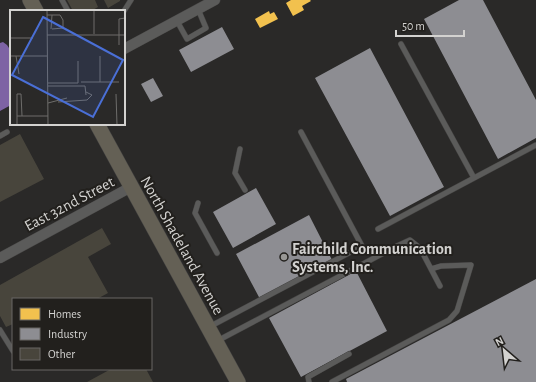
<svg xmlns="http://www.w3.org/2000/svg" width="536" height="382" font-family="'Alegreya Sans',sans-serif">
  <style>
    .water { fill: #7e63a4 }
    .homes { fill: #f2c14e }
    .industry { fill: #8d8d92 }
    .building { fill: #48453c }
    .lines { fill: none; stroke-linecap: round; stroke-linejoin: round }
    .service-casing { stroke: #454443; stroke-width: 6 }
    .minor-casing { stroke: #454443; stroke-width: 11 }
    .primary-casing { stroke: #454443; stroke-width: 16 }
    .service { stroke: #5b5b5a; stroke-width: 5 }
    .minor { stroke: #5b5b5a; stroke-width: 10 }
    .primary { stroke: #646055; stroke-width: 15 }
    .poi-dot { fill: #989795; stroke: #22201d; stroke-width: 1.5 }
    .labels { text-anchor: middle; stroke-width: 4; stroke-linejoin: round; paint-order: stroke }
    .street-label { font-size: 16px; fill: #d3d2d0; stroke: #22201d }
    .poi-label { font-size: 16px; font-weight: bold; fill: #d3d2d0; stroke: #22201d; text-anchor: start }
    .inset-road { fill: none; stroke: #6e6d6b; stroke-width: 1 }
    .view { fill: #4a6fd6; fill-opacity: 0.15; stroke: #4a6fd6; stroke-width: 2 }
    .inset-edge { fill: none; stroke: #d3d2d0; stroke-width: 2 }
  </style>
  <rect width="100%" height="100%" fill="#2a2928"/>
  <path class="water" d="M3 42 7 45 11 51V105L0 111V43Z"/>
  <path class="homes" d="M291 0H310L311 1 302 6 304 10 293 16 286 3Z
    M269 11 270 14 274 12 278 19 260 28 255 19Z"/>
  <path class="industry" d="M459 0H483L536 100V138L498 159 424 19Z
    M222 27 234 49 191 72 179 50Z
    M370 48 444 187 390 216 315 78Z
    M153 78 163 96 151 102 141 84Z
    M256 188 276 224 233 248 213 212Z
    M309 215 332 260 260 299 236 254Z
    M356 271 387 331 301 377 269 318Z
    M536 279V382H347L346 379Z"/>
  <path class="building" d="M67 0H95L98 7 91 11H73Z
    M104 0H120V1L108 8Z
    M20 134 44 179 0 202V145Z
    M102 228 111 244 88 257 108 293 97 299H13V324L6 327 0 316V285Z
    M111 369H146L153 382H87Z"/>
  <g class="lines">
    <g class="service-casing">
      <path id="service" d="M62 0 68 11
        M124 11 131 0
        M177 21 187 39 206 28 198 9
        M401 44 474 178
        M0 136 7 132
        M240 149 235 173 245 190
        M198 203 195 213 217 253
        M378 229 536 145
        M209 327 362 246 301 132
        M0 330 13 351
        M217 341 397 246 410 240 420 248 440 286
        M309 382 308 377 349 354
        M332 382 449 320 457 311 471 265 441 266 431 269"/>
    </g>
    <g class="minor-casing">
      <path id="minor" d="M124 49 215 0
        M0 258 131 187"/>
    </g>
    <g class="primary-casing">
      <path id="primary" d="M30 0 36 11
        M97 124 238 382"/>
    </g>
    <use href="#service" class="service"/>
    <use href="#minor" class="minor"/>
    <use href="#primary" class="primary"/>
  </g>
  <circle class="poi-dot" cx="284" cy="257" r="4"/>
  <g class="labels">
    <g class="street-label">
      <text transform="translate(69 203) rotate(-28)" y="6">East 32nd Street</text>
      <text transform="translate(183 245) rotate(61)" y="6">North Shadeland Avenue</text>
    </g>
    <g class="poi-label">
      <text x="292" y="254">Fairchild Communication<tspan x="292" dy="18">Systems, Inc.</tspan></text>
    </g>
  </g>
  <g transform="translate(10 10)">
    <rect width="115" height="115" fill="#2a2928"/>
    <path class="inset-road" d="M37 0 38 115M84 0V24M37 5H42L41 19M42 5H50L53 10V18L42 19M37 25H115M0 28H23M109 35V9L115 8M0 46H37M6 46 9 64M90 46V72M71 72H109M38 73H68V51M38 76H75L76 85M106 84 107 115M48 92 77 90 82 85 76 82M38 93 57 88M7 106V84H11L12 106M7 115V106H38"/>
    <path class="view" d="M33 7 113 50 83 107 2 65Z"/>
    <rect width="115" height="115" class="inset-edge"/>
  </g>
  <rect x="12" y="298" width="140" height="72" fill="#22201d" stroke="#696765"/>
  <rect x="20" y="308" width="20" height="12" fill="#f2c14e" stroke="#696765"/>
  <text x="48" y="318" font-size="12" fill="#d3d2d0">Homes</text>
  <rect x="20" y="328" width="20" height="12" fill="#8d8d92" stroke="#696765"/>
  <text x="48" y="338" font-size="12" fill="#d3d2d0">Industry</text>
  <rect x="20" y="348" width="20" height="12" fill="#48453c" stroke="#696765"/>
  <text x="48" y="358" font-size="12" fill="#d3d2d0">Other</text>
  <g transform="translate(504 350) rotate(332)" stroke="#22201d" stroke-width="3" paint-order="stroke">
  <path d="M0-3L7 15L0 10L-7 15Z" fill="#d3d2d0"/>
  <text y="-6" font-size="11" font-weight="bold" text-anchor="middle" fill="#d3d2d0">N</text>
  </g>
  <path d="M396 30v6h68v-6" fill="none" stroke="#d3d2d0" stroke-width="2"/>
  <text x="402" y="30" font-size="12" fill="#d3d2d0" stroke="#22201d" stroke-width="3" paint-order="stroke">50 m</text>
</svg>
